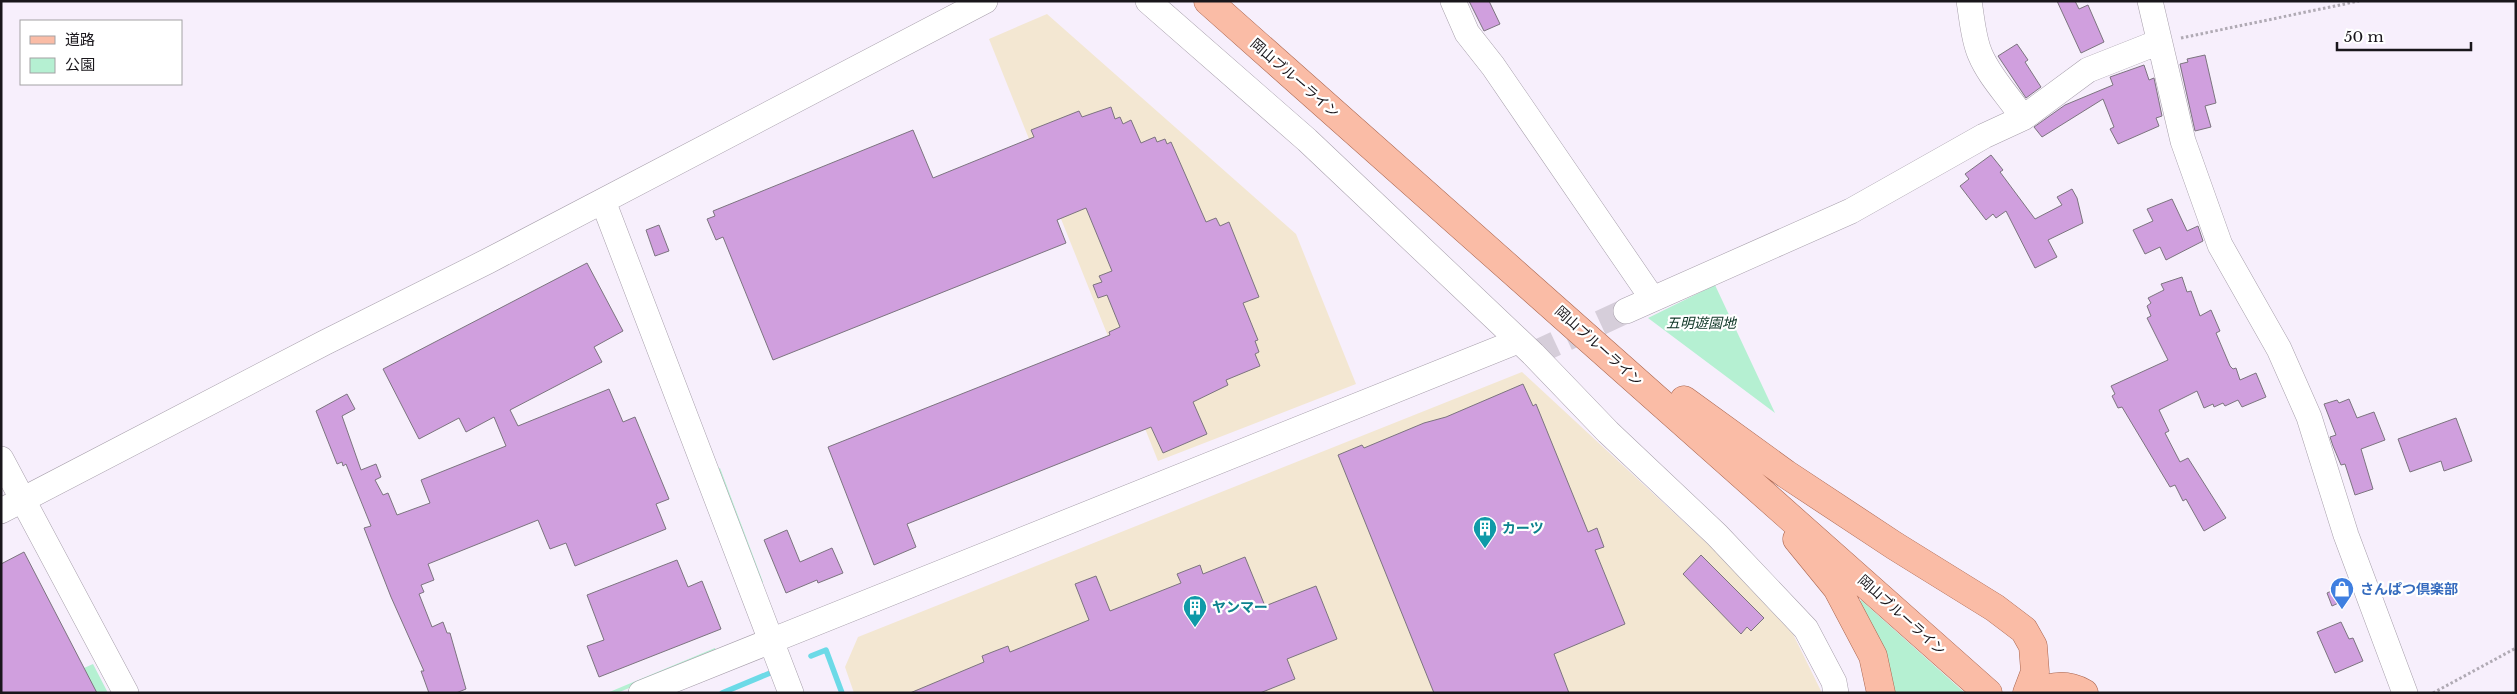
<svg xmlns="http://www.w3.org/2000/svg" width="2517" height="694" font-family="'Libre Baskerville','Noto Sans JP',serif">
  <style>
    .industrial { fill: #f3e7d2 }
    .green { fill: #b5f0d2 }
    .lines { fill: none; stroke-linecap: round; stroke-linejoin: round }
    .stream { stroke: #6cdae7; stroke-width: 5.5 }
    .building { fill: #d09fde; stroke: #7c747f }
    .minor-tunnel { stroke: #d6ceda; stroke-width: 25; stroke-dasharray: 25 12; stroke-linecap: butt }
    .minor-casing { stroke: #a79fab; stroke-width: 26 }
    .major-casing { stroke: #a9654f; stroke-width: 29 }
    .path { stroke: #b0aab4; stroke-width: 3; stroke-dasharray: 2.5 2.5; stroke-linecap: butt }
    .minor { stroke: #fff; stroke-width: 25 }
    .major { stroke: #fabca6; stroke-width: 28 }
    .labels { text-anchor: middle; stroke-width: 4.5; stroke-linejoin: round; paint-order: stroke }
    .street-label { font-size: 14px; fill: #19161b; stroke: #fff }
    .park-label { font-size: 14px; font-style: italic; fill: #0d3424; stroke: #fff }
    .culture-label { font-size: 14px; font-weight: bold; fill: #0d838f; stroke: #fff; text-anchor: start }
    .shop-label { font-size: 14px; font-weight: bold; fill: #366cbe; stroke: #fff; text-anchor: start }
  </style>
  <rect width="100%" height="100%" fill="#f7effc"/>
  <path class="industrial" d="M1047 14 1296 234 1356 384 1158 461 989 39Z
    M1522 372 1711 547 1793 634 1822 693H854L845 667 858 637Z"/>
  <path class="green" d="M1715 285 1775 413 1648 318Z
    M720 468 763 582 759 583 716 469Z
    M1861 600 1965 693H1888L1857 606Z
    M715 648 717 652 617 693H607Z
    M93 664 108 693H95L84 668Z"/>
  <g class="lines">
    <path class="stream" d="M811 656 826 650 842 693
      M722 693 775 671"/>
  </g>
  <path class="building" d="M1469 1H1489L1500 24 1484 31Z
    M2057 1H2075L2079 9 2088 5 2104 42 2081 53Z
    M2017 44 2028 60 2025 62 2041 87 2026 98 1998 56Z
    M2205 55 2216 103 2205 106 2211 127 2195 131 2180 64 2188 62 2187 59Z
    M2144 65 2149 80 2154 78 2162 116 2156 118 2159 126 2118 144 2110 129 2114 127 2103 99 2042 137 2034 127 2065 105 2113 85 2110 77Z
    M1111 107 1115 119 1120 117 1123 124 1131 120 1141 143 1155 137 1157 142 1165 139 1167 144 1171 142 1206 222 1216 218 1220 226 1229 222 1259 297 1243 303 1258 340 1255 341 1259 352 1255 354 1260 366 1226 380 1228 385 1193 402 1207 434 1163 453 1151 427 907 524 916 547 874 565 828 447 1110 335 1109 332 1120 327 1107 295 1098 298 1093 285 1102 282 1099 276 1112 271 1086 208 1057 220 1066 243 773 360 723 237 716 240 707 219 715 216 713 211 913 130 933 178 1034 137 1031 130 1079 111 1082 117Z
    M1991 155 2003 170 2000 172 2035 219 2062 205 2057 197 2072 189 2077 198 2083 223 2048 240 2057 257 2035 268 2006 211 1996 218 1993 214 1986 220 1960 186 1969 179 1965 174Z
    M2172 199 2187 231 2198 226 2203 241 2166 260 2160 247 2145 254 2133 230 2153 221 2147 209Z
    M659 225 669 251 655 256 646 230Z
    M587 263 623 331 594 347 602 362 510 410 518 426 609 389 623 422 635 417 669 499 656 504 666 529 575 566 566 543 550 549 538 520 428 564 434 580 421 585 424 592 419 594 432 627 443 622 447 633H450L466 689 456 693H429L421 671H424L391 597 364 528 371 526 346 464 343 466 342 462 337 464 316 411 347 394 355 409 342 416 361 470 376 464 381 477 375 480 383 495 388 493 397 515 430 503 421 480 506 446 494 417 466 432 459 418 419 439 383 369Z
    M2182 277 2187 292 2191 291 2200 316 2211 310 2220 331 2216 333 2230 366 2233 369 2236 368 2240 380 2256 373 2266 397 2242 407 2238 400 2225 406 2223 403 2214 407 2213 404 2204 408 2197 391 2159 410 2169 431 2165 433 2180 462 2188 458 2226 518 2204 531 2186 499 2183 501 2175 485 2170 487 2122 407 2118 408 2112 396 2115 394 2111 386 2168 360 2147 318 2151 316 2147 306 2151 303 2148 298 2164 290 2161 284Z
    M1523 384 1533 406 1536 404 1588 532 1597 528 1604 547 1595 550 1625 624 1554 654 1569 693H1434L1338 455 1362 445 1364 448 1424 423 1446 417Z
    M2349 399 2357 418 2374 412 2385 440 2361 449 2373 489 2355 495 2345 464 2341 465 2333 446 2330 437 2336 435 2324 404 2337 400 2339 403Z
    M2456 418 2472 461 2444 471 2441 461 2410 472 2398 439Z
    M787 530 800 562 832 548 843 573 818 583 817 580 786 593 764 540Z
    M24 552 97 693H1V564Z
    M1701 555 1764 618 1751 631 1747 627 1741 634 1683 574Z
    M1245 557 1265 606 1316 586 1337 639 1287 659 1295 679 1260 693H910L984 662 982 656 1008 646 1010 652 1089 620 1075 584 1096 576 1110 611 1181 583 1177 574 1200 565 1203 574Z
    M677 560 688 587 702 581 721 629 599 677 587 646 604 640 587 595Z
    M2340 587 2345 600 2332 606 2327 593Z
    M2341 622 2349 639 2353 638 2363 661 2335 673 2317 632Z"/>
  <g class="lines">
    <path class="minor-tunnel" d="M1533 354 1626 311"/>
    <g class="minor-casing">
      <path id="minor" d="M1148 1 1307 140 1533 354 1608 432 1717 535 1806 629 1834 682 1836 693
        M1453 1 1467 33 1493 66 1652 298
        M1969 1C1972 18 1973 38 1980 54 1990 78 2009 96 2023 118
        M2150 1 2183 141 2220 245 2279 349 2309 417 2346 535 2405 693
        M603 201 791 693
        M1626 311 1851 211 1984 136 2023 118 2088 70 2159 42
        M1 459 126 693
        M1 511 324 343 488 261 985 1
        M641 693 1518 341"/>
    </g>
    <g class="major-casing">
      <path id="major" d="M1208 1 1988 693
        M1684 400 1786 474 1895 546 1995 608 2024 630 2033 646 2035 672 2027 693
        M1797 539 1837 588 1873 656 1881 693
        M2035 693C2053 685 2067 684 2084 693"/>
    </g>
    <path class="path" d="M2181 38 2359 1
      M2433 693 2516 648"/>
    <use href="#minor" class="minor"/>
    <use href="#major" class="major"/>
  </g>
  <defs>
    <g id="building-pin" transform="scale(1.25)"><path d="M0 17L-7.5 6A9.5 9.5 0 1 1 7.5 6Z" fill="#0f9aa8" stroke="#fff"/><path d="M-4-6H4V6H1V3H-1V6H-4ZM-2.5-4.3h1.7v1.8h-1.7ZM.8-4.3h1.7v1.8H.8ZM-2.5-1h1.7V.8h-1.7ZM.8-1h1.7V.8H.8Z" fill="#fff"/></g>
    <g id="shop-pin" transform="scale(1.25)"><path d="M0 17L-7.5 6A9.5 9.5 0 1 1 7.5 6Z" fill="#3f7fe0" stroke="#fff"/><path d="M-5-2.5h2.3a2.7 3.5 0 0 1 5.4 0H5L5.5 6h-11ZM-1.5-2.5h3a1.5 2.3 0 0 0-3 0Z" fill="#fff"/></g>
  </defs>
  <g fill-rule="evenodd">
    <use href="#building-pin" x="1485" y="528"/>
    <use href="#shop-pin" x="2342" y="589"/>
    <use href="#building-pin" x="1195" y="607"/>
  </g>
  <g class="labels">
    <g class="street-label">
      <text transform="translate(1295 78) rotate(41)" y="5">岡山ブルーライン</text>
      <text transform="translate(1599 346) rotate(42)" y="5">岡山ブルーライン</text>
      <text transform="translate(1902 615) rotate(42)" y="5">岡山ブルーライン</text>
    </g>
    <g class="park-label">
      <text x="1701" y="328">五明遊園地</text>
    </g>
    <g class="culture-label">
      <text x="1502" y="533">カーツ</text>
      <text x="1212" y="612">ヤンマー</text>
    </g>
    <g class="shop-label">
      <text x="2360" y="594">さんぱつ倶楽部</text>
    </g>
  </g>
  <rect width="2517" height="694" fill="none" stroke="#19161b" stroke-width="5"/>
  <rect x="20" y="20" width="162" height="65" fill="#ffffff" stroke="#a3a2a4"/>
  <rect x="30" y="36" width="25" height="8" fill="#fabca6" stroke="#a3a2a4"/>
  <text x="65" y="45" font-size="15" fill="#19161b">道路</text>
  <rect x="30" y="58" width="25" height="15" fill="#b5f0d2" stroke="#a3a2a4"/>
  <text x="65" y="70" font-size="15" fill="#19161b">公園</text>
  <path d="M2337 42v8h134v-8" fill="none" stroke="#19161b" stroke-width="2.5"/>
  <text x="2344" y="42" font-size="15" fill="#19161b" stroke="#ffffff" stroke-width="4" paint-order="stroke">50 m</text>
</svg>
